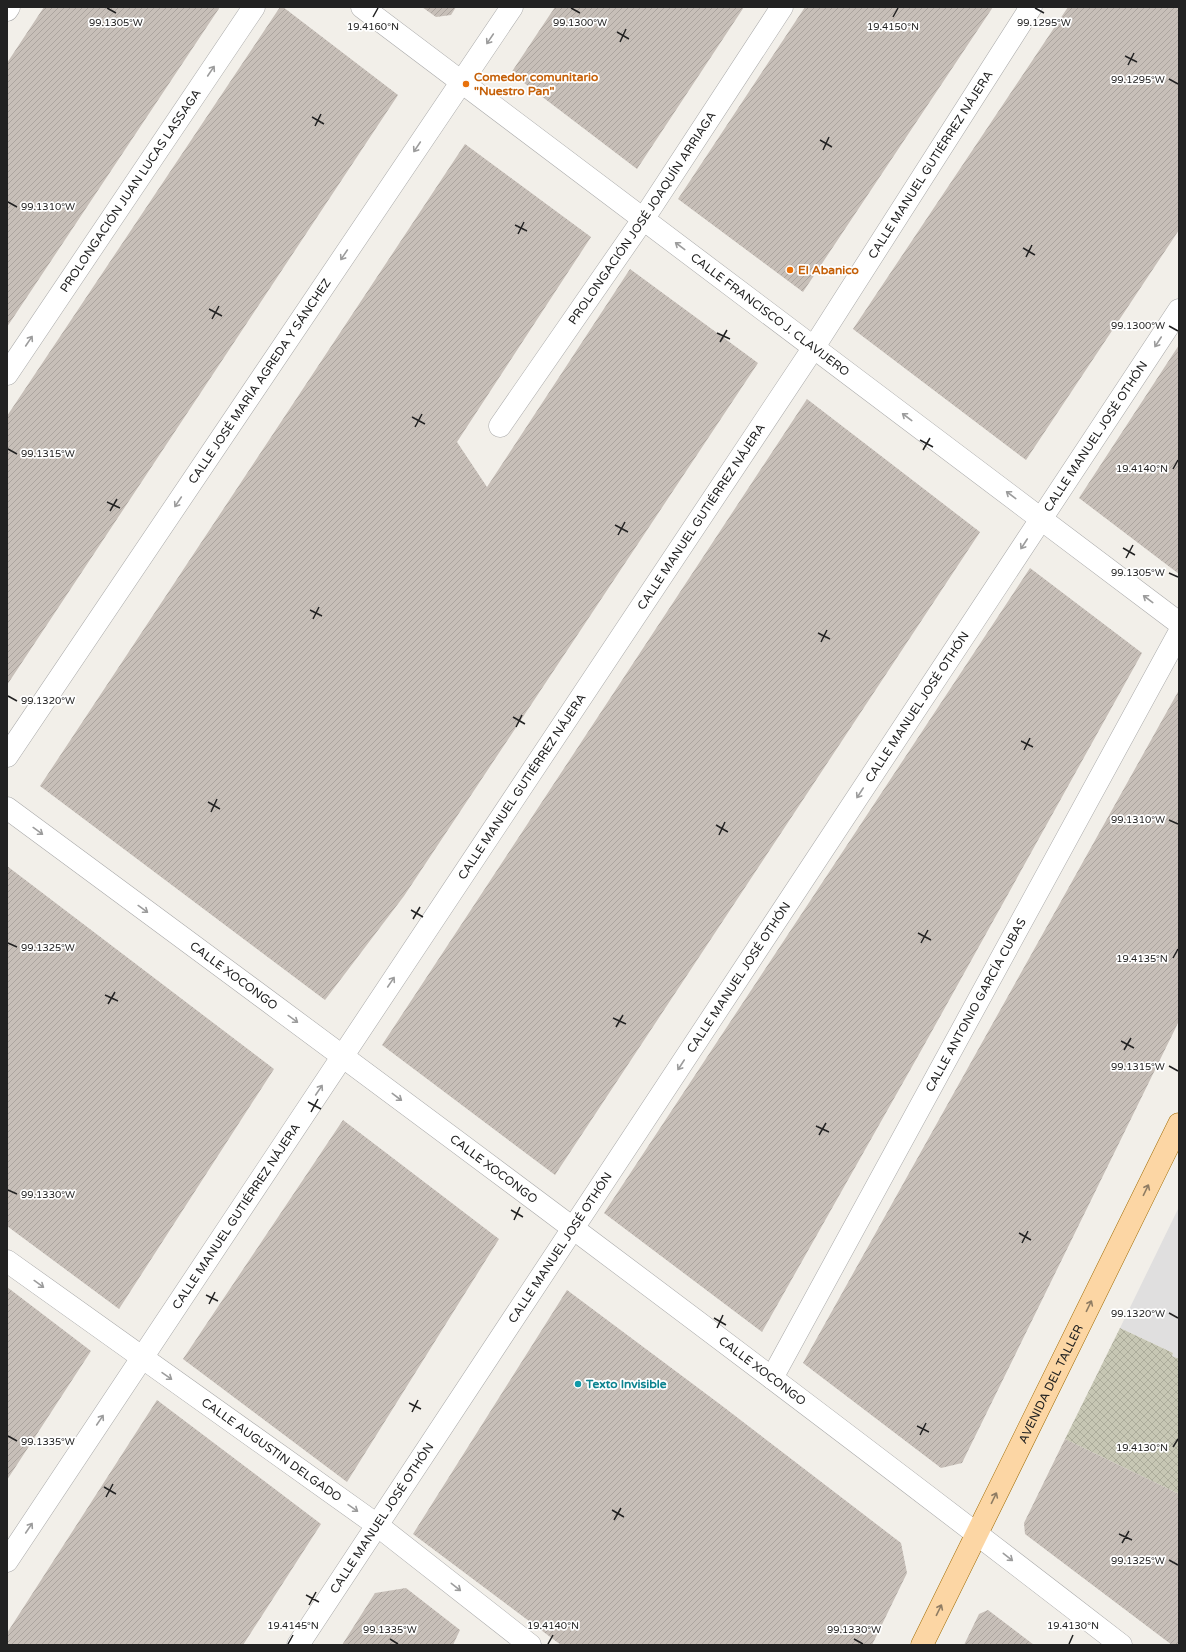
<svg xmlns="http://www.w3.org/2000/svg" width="1186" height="1652" font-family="'Varela Round',sans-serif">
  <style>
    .residential { fill: #e0dfdf }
    .construction { fill: url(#construction-cross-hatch) }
    .building { fill: url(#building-hatch) }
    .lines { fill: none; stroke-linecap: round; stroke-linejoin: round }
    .minor-casing { stroke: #a9a9a9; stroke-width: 23 }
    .major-casing { stroke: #a06b00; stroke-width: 23 }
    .minor { stroke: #fff; stroke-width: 22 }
    .major { stroke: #fcd6a4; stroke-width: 22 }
    .oneway { stroke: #9c9c9c }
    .oneway2 { stroke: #8f7c63 }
    .ticks { fill: none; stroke: #222; stroke-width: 1.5 }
    .food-dot { fill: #e8710a; stroke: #fff; stroke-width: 1.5 }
    .culture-dot { fill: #0f9aa8; stroke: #fff; stroke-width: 1.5 }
    .labels { text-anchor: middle; stroke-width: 3.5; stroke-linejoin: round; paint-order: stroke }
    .food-label { font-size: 12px; font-weight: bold; fill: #c56008; stroke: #fff; text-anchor: start }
    .street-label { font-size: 12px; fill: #222; stroke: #fff }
    .culture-label { font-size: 12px; font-weight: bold; fill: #0d838f; stroke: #fff; text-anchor: start }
    .ticks-label { font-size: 10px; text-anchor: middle; fill: #222; stroke: #fff; stroke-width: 3.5; stroke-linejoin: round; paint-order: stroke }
  </style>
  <defs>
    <pattern id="construction-cross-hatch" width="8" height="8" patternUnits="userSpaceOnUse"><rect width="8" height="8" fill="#c7c7b4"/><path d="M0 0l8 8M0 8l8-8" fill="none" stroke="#abab9a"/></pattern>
    <pattern id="building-hatch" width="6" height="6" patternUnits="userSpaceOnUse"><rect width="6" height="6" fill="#c7bfb8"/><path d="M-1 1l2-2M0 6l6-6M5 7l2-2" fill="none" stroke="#aba49e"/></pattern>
  </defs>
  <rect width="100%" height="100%" fill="#f2efe9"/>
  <path class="residential" d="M1179 1207V1359L1172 1356 1173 1353 1120 1328Z"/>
  <path class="construction" d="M1120 1328 1173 1353 1172 1356 1179 1359V1494L1065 1439Z"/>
  <path class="building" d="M44 7H220L7 327V63Z
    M280 7H283L398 95 7 685V416Z
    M422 7H456L451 15 436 17Z
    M555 7H744L637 169 511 73Z
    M805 7H993L803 292 678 199Z
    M1068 7H1179V230L1026 460 853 329Z
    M465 144 591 237 457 442 487 487 630 269 758 363 404 896 325 1000 40 786Z
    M1179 345V574L1079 498Z
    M807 399 980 532 555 1175 382 1045Z
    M1030 568 1142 653 922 1049 762 1332 604 1213Z
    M1179 690V1021L962 1463 941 1468 803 1363Z
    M7 866 274 1069 119 1309 7 1226Z
    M343 1120 499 1239 347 1482 183 1359Z
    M7 1287 91 1351 7 1480Z
    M567 1290 721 1405 901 1543 907 1573 872 1645H561L413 1534Z
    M157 1400 321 1524 243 1645H7V1633Z
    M1065 1439 1179 1494V1645H1172L1025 1534 1024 1523Z
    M406 1588 460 1630 453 1645H342L375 1593Z
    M988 1610 1034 1645H964L979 1614Z"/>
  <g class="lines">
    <g class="minor-casing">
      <g id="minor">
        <path id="s1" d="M362 7 1179 623"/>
        <path d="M7 10 9 7"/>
        <path id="s2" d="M7 374 254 7"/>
        <path id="s3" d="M500 426 644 218 782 7"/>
        <path id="s4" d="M7 756 512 7"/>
        <path id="s5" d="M7 808C381 1084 754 1361 1121 1645"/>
        <path id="s6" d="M7 1261 377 1525 530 1645"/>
        <path id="s7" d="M772 1378 1179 633"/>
        <path id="s8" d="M7 1561 814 347 1031 7"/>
        <path id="s9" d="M298 1645 1179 310"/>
      </g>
    </g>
    <g class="major-casing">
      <g id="major">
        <path id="s10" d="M922 1645 1179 1124"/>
      </g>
    </g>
    <use href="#minor" class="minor"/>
    <use href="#major" class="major"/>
  </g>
  <defs><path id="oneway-shaft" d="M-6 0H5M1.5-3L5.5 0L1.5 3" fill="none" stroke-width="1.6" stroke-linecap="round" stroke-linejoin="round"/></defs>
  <g class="oneway">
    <use href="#oneway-shaft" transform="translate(490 39) rotate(124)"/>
    <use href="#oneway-shaft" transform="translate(211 71) rotate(-56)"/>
    <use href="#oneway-shaft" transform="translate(417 147) rotate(124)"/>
    <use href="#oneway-shaft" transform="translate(680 246) rotate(-143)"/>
    <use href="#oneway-shaft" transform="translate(344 255) rotate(124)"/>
    <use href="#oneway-shaft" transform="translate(29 341) rotate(-56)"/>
    <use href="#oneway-shaft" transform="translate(1158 342) rotate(123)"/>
    <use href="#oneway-shaft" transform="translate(907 417) rotate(-143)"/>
    <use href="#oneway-shaft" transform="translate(1011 495) rotate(-143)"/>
    <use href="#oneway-shaft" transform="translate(178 502) rotate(124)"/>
    <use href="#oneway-shaft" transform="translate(1024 544) rotate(123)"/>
    <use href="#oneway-shaft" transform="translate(1148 599) rotate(-143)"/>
    <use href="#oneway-shaft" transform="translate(860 793) rotate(123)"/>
    <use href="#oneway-shaft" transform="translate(38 831) rotate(36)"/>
    <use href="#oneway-shaft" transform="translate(143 909) rotate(36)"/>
    <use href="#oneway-shaft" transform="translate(391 982) rotate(-56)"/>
    <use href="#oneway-shaft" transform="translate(293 1019) rotate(36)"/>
    <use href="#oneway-shaft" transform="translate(681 1065) rotate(123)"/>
    <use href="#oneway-shaft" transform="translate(319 1090) rotate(-56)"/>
    <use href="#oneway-shaft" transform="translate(397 1097) rotate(37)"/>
    <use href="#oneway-shaft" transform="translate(39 1284) rotate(36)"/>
    <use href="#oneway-shaft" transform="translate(167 1376) rotate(35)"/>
    <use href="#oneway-shaft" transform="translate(100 1420) rotate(-56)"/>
    <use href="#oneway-shaft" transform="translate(353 1508) rotate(35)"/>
    <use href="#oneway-shaft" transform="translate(29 1528) rotate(-56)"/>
    <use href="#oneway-shaft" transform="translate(1008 1557) rotate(38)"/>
    <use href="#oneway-shaft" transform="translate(456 1587) rotate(38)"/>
  </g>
  <g class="oneway2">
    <use href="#oneway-shaft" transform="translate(1146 1190) rotate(-64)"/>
    <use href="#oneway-shaft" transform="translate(1089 1306) rotate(-64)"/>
    <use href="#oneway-shaft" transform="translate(994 1498) rotate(-64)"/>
    <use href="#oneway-shaft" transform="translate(939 1610) rotate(-64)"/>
  </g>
  <path class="ticks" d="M107 8 116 13M571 8 580 13M1035 8 1044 13M373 17 378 8M893 17 898 8M617 32 629 39M620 42 626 29M1125 56 1137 62M1128 65 1134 53M1169 79 1178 84M312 117 324 124M315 126 321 114M820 140 832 147M823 150 829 137M8 202 17 207M515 225 527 231M518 234 524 222M1023 248 1035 255M1026 257 1032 245M209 309 222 316M212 319 219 306M1169 326 1178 331M717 333 730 339M720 342 727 330M412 417 425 424M415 427 422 414M920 440 933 447M8 449 17 454M923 450 930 438M1173 469 1178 460M107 502 120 508M110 511 117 499M615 525 628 532M618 535 625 522M1123 548 1135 555M1126 558 1133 545M1169 573 1178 577M310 610 322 616M313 619 319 607M818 633 830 639M821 642 827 630M8 696 17 701M513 717 525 724M516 727 522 715M1021 741 1033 747M1024 750 1030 738M208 802 220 809M211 812 217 799M1169 820 1178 824M716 825 728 832M719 835 725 822M411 910 423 917M413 919 420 907M918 933 931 940M8 943 17 947M921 943 928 930M1173 958 1178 949M105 995 118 1001M108 1004 115 992M613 1018 626 1024M616 1027 623 1015M1121 1041 1134 1048M1124 1050 1131 1038M1169 1066 1178 1071M308 1102 321 1109M311 1112 318 1099M816 1126 829 1132M819 1135 826 1123M8 1190 17 1194M511 1210 523 1217M514 1220 520 1207M1019 1233 1031 1240M1022 1243 1028 1231M206 1295 218 1301M209 1304 215 1292M1169 1313 1178 1318M714 1318 726 1325M717 1328 723 1315M409 1403 421 1409M412 1412 418 1400M917 1426 929 1432M920 1435 926 1423M8 1436 17 1441M1173 1447 1178 1439M104 1487 116 1494M106 1497 113 1484M612 1510 624 1517M614 1520 621 1508M1119 1534 1132 1540M1122 1543 1129 1531M1169 1560 1178 1565M306 1595 319 1602M309 1605 316 1592M390 1639 398 1644M854 1639 863 1644M288 1644 293 1635M548 1644 553 1635M1069 1644 1073 1635"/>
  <g class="food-dot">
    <circle cx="466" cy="84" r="4"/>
    <circle cx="790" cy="270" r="4"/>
  </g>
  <circle class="culture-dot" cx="578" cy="1384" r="4"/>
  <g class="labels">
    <g class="food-label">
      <text x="474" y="81">Comedor comunitario<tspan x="474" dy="14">"Nuestro Pan"</tspan></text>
      <text x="798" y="274">El Abanico</text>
    </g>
    <g class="street-label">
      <text dy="4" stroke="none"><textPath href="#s8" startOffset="1674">CALLE MANUEL GUTIÉRREZ NÁJERA</textPath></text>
      <text dy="4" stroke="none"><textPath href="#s2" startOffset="221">PROLONGACIÓN JUAN LUCAS LASSAGA</textPath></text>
      <text dy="4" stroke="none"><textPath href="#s3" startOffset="252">PROLONGACIÓN JOSÉ JOAQUÍN ARRIAGA</textPath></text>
      <text dy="4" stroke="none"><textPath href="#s1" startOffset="511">CALLE FRANCISCO J. CLAVIJERO</textPath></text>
      <text dy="4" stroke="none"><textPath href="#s4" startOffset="452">CALLE JOSÉ MARÍA AGREDA Y SÁNCHEZ</textPath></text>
      <text dy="4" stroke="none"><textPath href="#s9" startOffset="1448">CALLE MANUEL JOSÉ OTHÓN</textPath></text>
      <text dy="4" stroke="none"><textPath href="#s8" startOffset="1254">CALLE MANUEL GUTIÉRREZ NÁJERA</textPath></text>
      <text dy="4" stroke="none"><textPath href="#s9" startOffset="1124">CALLE MANUEL JOSÉ OTHÓN</textPath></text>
      <text dy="4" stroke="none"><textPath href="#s8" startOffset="930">CALLE MANUEL GUTIÉRREZ NÁJERA</textPath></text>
      <text dy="4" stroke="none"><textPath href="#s5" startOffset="282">CALLE XOCONGO</textPath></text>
      <text dy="4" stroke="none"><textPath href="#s9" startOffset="800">CALLE MANUEL JOSÉ OTHÓN</textPath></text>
      <text dy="4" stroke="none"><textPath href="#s7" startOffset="425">CALLE ANTONIO GARCÍA CUBAS</textPath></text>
      <text dy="4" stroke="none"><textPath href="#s5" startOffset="606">CALLE XOCONGO</textPath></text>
      <text dy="4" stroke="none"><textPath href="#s8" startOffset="414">CALLE MANUEL GUTIÉRREZ NÁJERA</textPath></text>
      <text dy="4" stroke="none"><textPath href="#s9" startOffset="476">CALLE MANUEL JOSÉ OTHÓN</textPath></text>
      <text dy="4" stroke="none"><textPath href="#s5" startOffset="942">CALLE XOCONGO</textPath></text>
      <text dy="4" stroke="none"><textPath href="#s10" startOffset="291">AVENIDA DEL TALLER</textPath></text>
      <text dy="4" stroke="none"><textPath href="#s6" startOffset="325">CALLE AUGUSTIN DELGADO</textPath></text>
      <text dy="4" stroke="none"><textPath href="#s9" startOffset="152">CALLE MANUEL JOSÉ OTHÓN</textPath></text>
    </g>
    <g class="culture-label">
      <text x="586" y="1388">Texto Invisible</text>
    </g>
  </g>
  <g class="ticks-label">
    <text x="1044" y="26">99.1295°W</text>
    <text x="116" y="26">99.1305°W</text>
    <text x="580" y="26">99.1300°W</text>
    <text x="373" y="30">19.4160°N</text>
    <text x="893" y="30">19.4150°N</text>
    <text x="1138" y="83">99.1295°W</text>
    <text x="48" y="210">99.1310°W</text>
    <text x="1138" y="329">99.1300°W</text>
    <text x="48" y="457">99.1315°W</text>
    <text x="1142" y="472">19.4140°N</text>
    <text x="1138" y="576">99.1305°W</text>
    <text x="48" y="704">99.1320°W</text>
    <text x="1138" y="823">99.1310°W</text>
    <text x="48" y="951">99.1325°W</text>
    <text x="1142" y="962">19.4135°N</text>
    <text x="1138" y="1070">99.1315°W</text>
    <text x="48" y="1198">99.1330°W</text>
    <text x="1138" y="1317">99.1320°W</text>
    <text x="48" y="1445">99.1335°W</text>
    <text x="1142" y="1451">19.4130°N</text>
    <text x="1138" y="1564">99.1325°W</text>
    <text x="293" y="1629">19.4145°N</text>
    <text x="553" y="1629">19.4140°N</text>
    <text x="1073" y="1629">19.4130°N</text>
    <text x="390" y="1633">99.1335°W</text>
    <text x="854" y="1633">99.1330°W</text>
  </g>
  <rect width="1186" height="1652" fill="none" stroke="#222222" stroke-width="16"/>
</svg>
